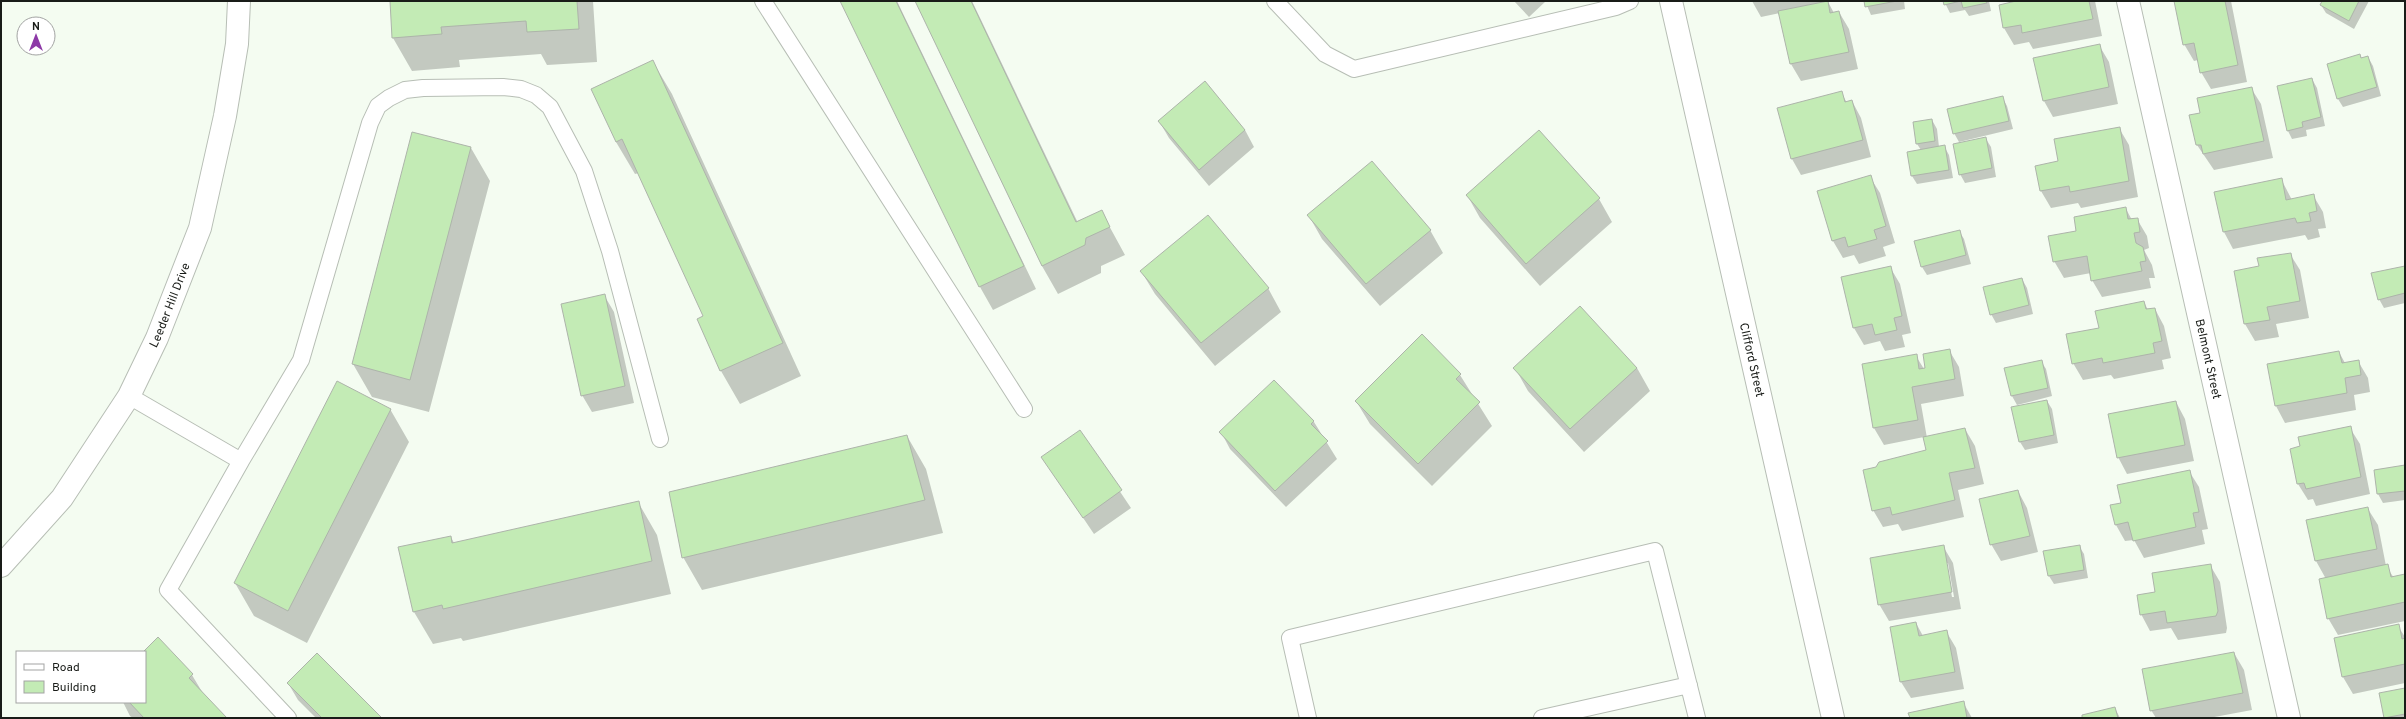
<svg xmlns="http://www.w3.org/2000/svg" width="2406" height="719" font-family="Overpass,sans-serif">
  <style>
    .shadow { fill: #0003; fill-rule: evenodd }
    .building { fill: #c3ebb5; stroke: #adb4aa }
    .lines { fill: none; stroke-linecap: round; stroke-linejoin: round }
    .service-casing { stroke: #b7beb5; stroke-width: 18 }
    .minor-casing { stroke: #b7beb5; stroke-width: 24 }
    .tertiary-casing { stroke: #b7beb5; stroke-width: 24 }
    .service { stroke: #fff; stroke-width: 16 }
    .minor { stroke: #fff; stroke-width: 22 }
    .tertiary { stroke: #fff; stroke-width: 22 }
    .labels { text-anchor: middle; stroke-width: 3; stroke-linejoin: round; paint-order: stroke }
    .street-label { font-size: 12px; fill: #191c18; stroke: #fff }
  </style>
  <rect width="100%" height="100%" fill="#f4fcf1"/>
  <path class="shadow" d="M391 1H593L597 62 547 65 541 54 459 60 460 67 412 71 393 38Z
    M841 1H897L1036 289 993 310 980 287Z
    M916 1H972L1078 223 1101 211 1125 255 1101 266V273L1058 294 1042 266Z
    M1514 1H1546L1529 17Z
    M1752 1H1834L1828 2 1834 13 1839 12 1849 29 1858 69 1801 81 1791 64 1780 13 1761 17Z
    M1865 1H1904L1905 9 1871 15Z
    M1944 1H1989L1991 11 1969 16 1965 10 1950 13Z
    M2017 1H2095L2102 36 2033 49 2029 42 2014 45 2004 28 2000 6Z
    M2175 1H2231L2247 82 2211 89 2201 72 2198 60 2194 61 2184 44Z
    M2323 1H2369L2354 29 2326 13 2321 5Z
    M2099 45 2109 62 2118 104 2053 117 2044 101Z
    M2360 55 2362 59 2368 57 2373 66 2381 96 2343 107 2338 99Z
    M653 62 672 94 801 376 740 404 721 371 698 320 704 316 639 173 635 174 616 142Z
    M2312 79 2317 88 2325 126 2306 130 2307 136 2292 139 2288 131Z
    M2251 88 2261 104 2273 158 2214 170 2197 145 2202 113Z
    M1841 92 1847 103 1852 101 1861 118 1871 157 1801 175 1792 159Z
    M2002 97 2007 106 2013 129 1959 142 1954 133Z
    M1932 120 1937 129 1939 147 1944 146 1949 155 1953 178 1917 184 1912 176 1921 150 1917 144Z
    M1159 121 1245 130 1254 147 1209 186 1169 138Z
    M2119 128 2129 145 2138 197 2081 208 2078 203 2051 208 2041 191 2059 162Z
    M1986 139 1991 147 1996 177 1965 183 1960 174Z
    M471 148 490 181 429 412 372 397 353 364Z
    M1870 177 1880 193 1895 243 1883 247 1886 256 1859 264 1854 255 1843 258 1833 241 1818 192Z
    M2281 179 2292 200 2313 195 2323 212 2326 228 2318 229 2320 237 2308 240 2305 235 2233 249 2224 232Z
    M1467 195 1599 199 1612 222 1540 286 1480 218Z
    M2126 209 2132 220 2137 219 2147 236 2149 248 2144 250 2152 265 2155 278H2149L2151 288 2102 297 2092 280 2091 273 2064 278 2054 261 2077 232Z
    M1309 216 1430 230 1443 253 1380 306 1322 239Z
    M1959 231 1964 239 1971 264 1927 275 1922 267Z
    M2290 254 2300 270 2309 318 2276 324 2279 337 2255 341 2245 324 2236 272 2260 267Z
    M1890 267 1900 284 1911 333 1902 335 1905 347 1885 351 1880 341 1864 345 1854 328 1843 277Z
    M2405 267V303L2384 308 2379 299Z
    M1141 271 1268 288 1281 312 1215 366 1155 294Z
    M2022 279 2027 288 2033 314 1996 323 1991 314Z
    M604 295 614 312 634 403 592 412 582 395Z
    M2144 302 2148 310 2155 309 2164 326 2171 358 2162 360 2164 369 2114 379 2111 375 2083 380 2073 363 2100 328Z
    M1422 336 1460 375 1492 426 1432 486 1370 424 1356 401Z
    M1949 350 1959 367 1964 396 1921 404 1927 438 1965 429 1975 446 1984 484 1958 490 1964 517 1902 531 1898 524 1883 527 1873 510 1927 451 1924 437 1884 445 1874 428 1863 365 1916 356 1924 369Z
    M2339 352 2345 363 2358 361 2368 378 2370 392 2354 395 2356 410 2285 423 2276 406Z
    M2041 361 2046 369 2052 396 2017 405 2012 396 2006 369Z
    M1515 368H1637L1650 391 1584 452 1528 391Z
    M1274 381 1314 422 1337 459 1286 507 1230 449 1221 432Z
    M2047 401 2052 409 2058 443 2025 450 2020 442Z
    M2176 402 2185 419 2194 461 2127 474 2118 457Z
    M390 409 409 442 307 643 254 616 235 583Z
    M2350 428 2360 444 2370 494 2316 506 2313 499 2308 500 2298 484 2302 447Z
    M1080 432 1131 508 1094 534 1042 457Z
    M907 436 926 469 943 533 702 590 683 557Z
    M2405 466V500L2383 503 2378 494 2375 470Z
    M2189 471 2199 487 2208 529 2202 530 2205 544 2144 558 2134 540 2125 541 2116 525 2122 504Z
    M2018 491 2027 508 2038 552 2001 561 1991 544Z
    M638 502 657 535 671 594 463 641 461 638 433 644 414 612 451 537 454 543Z
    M2368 509 2378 525 2386 566 2394 578 2405 576V621L2338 635 2328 618 2326 579 2316 561Z
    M1943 546 1953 563 1961 609 1889 621 1879 604ZM1946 563H1948L1954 597H1952Z
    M2079 546 2084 554 2088 578 2054 584 2049 576Z
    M2210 565 2220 582 2227 628 2226 633 2178 640 2171 628 2150 631 2141 614 2156 593Z
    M1916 623 1923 636 1946 631 1956 648 1964 689 1911 698 1901 682Z
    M2398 626 2405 637V683L2353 694 2343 677 2335 639Z
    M158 639 192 675 204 695 226 718H133L130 716 123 702H145L144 652Z
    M2234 653 2244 670 2252 710 2209 718H2156L2151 710Z
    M288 683 381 718H316L298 700Z
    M2405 689V718H2385L2380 694Z
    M1963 702 1972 718H1911Z
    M2115 708 2120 718H2084Z"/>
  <path class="building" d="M390 1H577L579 29 527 32 526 21 441 27 442 34 392 38Z
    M840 1H896L1024 266 979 287Z
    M915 1H971L1076 222 1102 210 1110 227 1086 238 1085 245 1042 266Z
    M1828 1 1830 13 1839 11 1849 52 1790 64 1778 11Z
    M1864 1H1897L1865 7Z
    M1943 1H1961L1944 5Z
    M1961 1H1986L1987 3 1963 8Z
    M2089 1 2093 19 2022 33 2021 25 2003 28 1999 5 2016 1Z
    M2174 1H2225L2238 65 2200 73 2194 43 2183 45Z
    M2322 1H2359L2349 21 2320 5Z
    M2100 44 2109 87 2043 101 2033 58Z
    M2360 54 2361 58 2368 56 2377 87 2337 99 2327 64Z
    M653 60 783 343 720 371 697 319 703 316 622 139 616 142 591 89Z
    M2312 78 2321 117 2302 122 2303 127 2287 131 2277 86Z
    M1205 81 1245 130 1199 170 1158 121Z
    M2252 87 2264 141 2203 154 2201 145H2196L2189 115 2200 113 2197 98Z
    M1842 91 1845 102 1852 100 1863 140 1791 159 1777 108Z
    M2003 96 2009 121 1953 134 1947 109Z
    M1932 119 1935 141 1916 144 1913 122Z
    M2120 127 2129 181 2070 192 2069 186 2040 191 2035 166 2058 161 2054 139Z
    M1539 130 1600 198 1526 264 1466 195Z
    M412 132 471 147 410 380 352 364Z
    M1986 137 1992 168 1959 175 1953 144Z
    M1945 145 1949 170 1911 176 1907 152Z
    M1372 161 1431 230 1366 284 1307 215Z
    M1871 175 1886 226 1874 230 1877 239 1848 247 1845 237 1832 241 1817 191Z
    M2282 178 2286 200 2314 194 2317 211 2309 213 2311 221 2297 223 2295 218 2223 232 2214 192Z
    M2126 207 2128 219 2138 218 2140 232 2134 233 2136 243 2143 247 2146 261 2140 262 2142 271 2091 281 2087 256 2053 262 2048 236 2076 231 2074 217Z
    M1208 215 1269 288 1201 343 1140 271Z
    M1960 230 1966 255 1921 267 1914 241Z
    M2291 253 2300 301 2267 307 2270 320 2244 324 2234 271 2259 266 2257 258Z
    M1891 266 1902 316 1894 318 1897 330 1875 335 1872 324 1853 328 1841 277Z
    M2405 266V293L2378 300 2371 273Z
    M2022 278 2029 305 1990 315 1983 287Z
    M605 294 625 386 581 396 561 304Z
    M2144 301 2146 309 2155 308 2162 341 2153 343 2155 353 2103 363 2102 358 2072 364 2066 334 2099 328 2095 311Z
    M1580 306 1637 368 1570 429 1513 368Z
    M1422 334 1461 374 1456 379 1480 402 1418 464 1355 401Z
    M1950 349 1955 379 1912 387 1918 420 1873 428 1862 364 1917 354 1919 369 1925 368 1923 354Z
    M2339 351 2342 363 2359 360 2361 375 2345 378 2347 393 2275 406 2267 364Z
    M2042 360 2048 388 2011 396 2004 368Z
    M1274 380 1314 421 1311 424 1328 441 1275 491 1219 432Z
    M337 381 391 409 288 611 234 583Z
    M2047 400 2054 435 2019 442 2011 407Z
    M2176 401 2185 445 2117 458 2108 414Z
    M2351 426 2361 477 2306 489 2304 483 2297 484 2290 449 2300 446 2298 437Z
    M1965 428 1975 468 1949 473 1955 500 1892 515 1890 507 1872 511 1863 470 1876 467 1879 462 1926 450 1923 437Z
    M1080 430 1122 490 1083 518 1041 457Z
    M907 435 925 500 682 558 669 492Z
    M2405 465V491L2377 494 2374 470Z
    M2190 470 2199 512 2193 513 2196 527 2133 541 2128 522 2115 525 2110 505 2121 503 2117 485Z
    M2018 490 2030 536 1990 545 1979 499Z
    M639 501 652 561 443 609 442 605 413 612 398 547 451 536 452 543Z
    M2368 507 2377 549 2315 561 2306 520Z
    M1944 545 1952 592 1878 605 1870 558Z
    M2080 545 2084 570 2048 576 2043 551Z
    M2211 564 2218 611 2216 616 2167 623 2165 611 2140 615 2137 595 2155 592 2152 573Z
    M2388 564 2391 577 2405 574V602L2327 619 2319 579Z
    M1916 622 1919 636 1947 630 1955 672 1900 682 1890 627Z
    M2399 624 2402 639 2405 638V664L2342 677 2334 638Z
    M158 637 193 674 189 678 227 718H144L129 702H145V652H143Z
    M2234 652 2243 693 2150 711 2142 669Z
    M317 653 382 718H322L287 683Z
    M2405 688V714L2384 718 2379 693Z
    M1964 701 1967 718H1910L1908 713Z
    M2115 707 2118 718H2082V715Z"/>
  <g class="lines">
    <g class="service-casing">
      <path id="service" d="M763 1 1024 409
        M1275 1 1325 54 1354 69 1616 7 1630 1
        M129 396 241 461 301 360 370 123 378 106 389 98 405 90 423 88 503 87 521 89 536 95 550 107 584 171 610 251 660 439
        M241 461 168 590 288 718
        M1308 718 1290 638 1655 551 1697 718
        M1542 718 1689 685"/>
    </g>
    <g class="minor-casing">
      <g id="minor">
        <path id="s1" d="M2128 1 2289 718"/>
      </g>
    </g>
    <g class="tertiary-casing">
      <g id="tertiary">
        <path id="s2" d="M1671 1 1833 718"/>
        <path id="s3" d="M1 566 62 498 129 396 157 338 200 228 225 116 237 44 239 1"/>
      </g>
    </g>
    <use href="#service" class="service"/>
    <use href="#minor" class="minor"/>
    <use href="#tertiary" class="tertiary"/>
  </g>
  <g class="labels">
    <g class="street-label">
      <text dy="4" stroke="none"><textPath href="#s3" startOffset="313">Leeder Hill Drive</textPath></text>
      <text dy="4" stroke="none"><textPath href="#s1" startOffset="367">Belmont Street</textPath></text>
      <text dy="4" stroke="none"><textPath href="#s2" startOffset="368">Clifford Street</textPath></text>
    </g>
  </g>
  <rect width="2406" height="719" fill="none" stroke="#191c18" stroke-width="4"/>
  <rect x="16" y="651" width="130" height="52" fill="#ffffff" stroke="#a3a4a3"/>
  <rect x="24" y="664" width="20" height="6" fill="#ffffff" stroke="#a3a4a3"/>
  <text x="52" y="671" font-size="12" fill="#191c18">Road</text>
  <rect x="24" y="681" width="20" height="12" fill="#c3ebb5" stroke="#a3a4a3"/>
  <text x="52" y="691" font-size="12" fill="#191c18">Building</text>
  <g transform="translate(36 36)"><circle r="19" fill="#ffffff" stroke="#a3a4a3"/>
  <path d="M0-3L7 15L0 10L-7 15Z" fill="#8d39a7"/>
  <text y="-6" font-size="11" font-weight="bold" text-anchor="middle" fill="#191c18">N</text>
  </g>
</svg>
